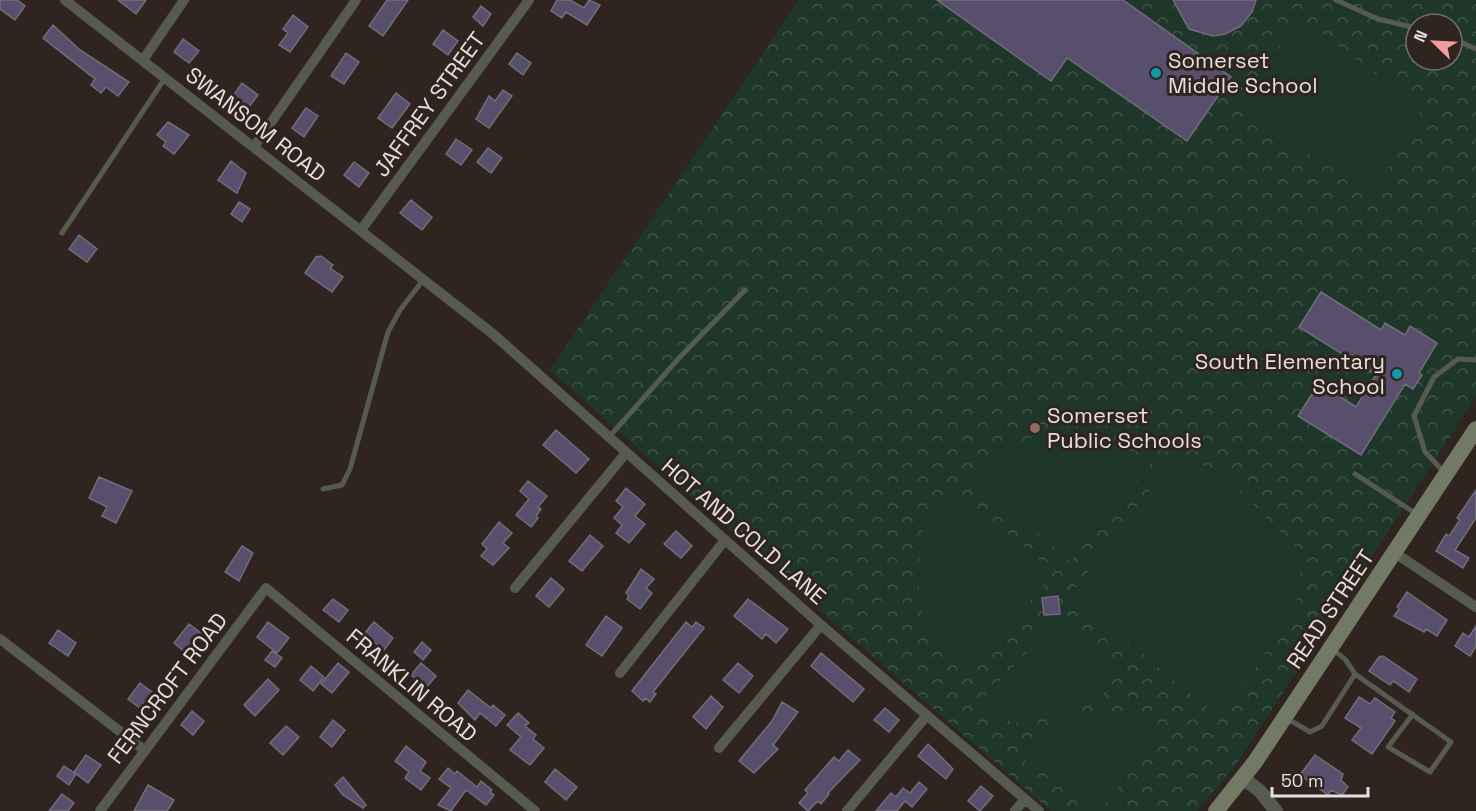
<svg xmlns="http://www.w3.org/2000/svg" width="1476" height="811" font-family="'Space Grotesk',sans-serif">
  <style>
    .park { fill: url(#park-crowns); fill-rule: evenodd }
    .pitch { fill: #1f372b }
    .building { fill: #584f6c; stroke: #716e7a; stroke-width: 1.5 }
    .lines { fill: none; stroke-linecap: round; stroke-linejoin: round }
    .service { stroke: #575b4e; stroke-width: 5 }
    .minor { stroke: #575b4e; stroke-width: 10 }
    .tertiary { stroke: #575b4e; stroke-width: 14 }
    .secondary { stroke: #727964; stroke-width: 16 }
    .culture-dot { fill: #0f9aa8; stroke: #2f241f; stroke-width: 2 }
    .education-dot { fill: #8d6e63; stroke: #2f241f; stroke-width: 2 }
    .labels { text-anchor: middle; stroke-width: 6; stroke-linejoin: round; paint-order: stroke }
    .poi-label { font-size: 22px; fill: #e7e0dc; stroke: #2f241f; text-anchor: start }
    .street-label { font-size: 22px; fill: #e7e0dc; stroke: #2f241f }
  </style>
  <defs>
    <pattern id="park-crowns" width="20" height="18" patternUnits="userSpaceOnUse" patternTransform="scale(1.5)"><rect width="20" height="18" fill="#1f372b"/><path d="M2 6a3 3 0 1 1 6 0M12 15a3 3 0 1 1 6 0" fill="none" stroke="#405449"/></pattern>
  </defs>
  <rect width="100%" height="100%" fill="#2f241f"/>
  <path class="park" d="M799 0H1476V397L1233 769 1197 811H1051L795 589 550 370ZM1416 24H1452V60H1416Z"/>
  <path class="pitch" d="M1298 16 1411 100 1423 118 1378 183 1362 188 1242 110Z
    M1045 431C1088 435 1114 439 1151 463L1071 561 973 481 992 460Z
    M1174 458 1217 469 1295 546 1302 581 1293 613 1257 665 1215 714 1071 594Z
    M954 489 1054 572 969 671 947 653 923 621 918 574 923 529Z
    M1055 621 1119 674 1099 698 1055 717 1014 723 988 712 985 698Z
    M1102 712 1137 719 1161 735 1101 809 1016 754C1048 724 1059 718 1102 712Z"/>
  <path class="building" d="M0 0H17L25 6 15 20 0 9Z
    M118 0H146L136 14Z
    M387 0H408L383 36 369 26Z
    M557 0H570L584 8 589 0 600 5 587 25 566 12 562 18 551 11Z
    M937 0H1123L1231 77 1187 141 1067 58 1051 81Z
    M1173 0H1256L1252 12 1241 26 1225 34 1213 36 1189 29Z
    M481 6 491 14 483 26 473 17Z
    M293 15 308 27 290 52 279 45 288 33 283 29Z
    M53 25 80 50 129 82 118 96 106 87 101 93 91 85 95 79 43 38Z
    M443 30 458 41 448 55 433 44Z
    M183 39 199 51 189 63 174 52Z
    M346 53 359 62 344 84 331 76Z
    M517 53 531 63 523 75 509 64Z
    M242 83 258 95 249 107 233 96Z
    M503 90 512 96 489 128 476 119 489 96 495 101Z
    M396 93 410 104 392 128 378 118Z
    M306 108 318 116 304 137 292 128Z
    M168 122 189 135 174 154 163 146 166 142 157 135Z
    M456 139 472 150 461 165 446 154Z
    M488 148 502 158 491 173 477 162Z
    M231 161 246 173 237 193 218 180Z
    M354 162 369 173 359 187 344 175Z
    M411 200 432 217 422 230 400 213Z
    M239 202 250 209 242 222 231 214Z
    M79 235 97 249 87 262 69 249Z
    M321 256 333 265 330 268 343 277 332 292 305 273 316 257Z
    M1321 292 1381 330 1385 323 1405 335 1410 326 1437 343 1419 373 1422 375 1413 389 1405 384 1361 455 1298 416 1319 383 1356 407 1376 375 1299 327Z
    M556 430 589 459 576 473 543 445Z
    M99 477 132 491 116 523 102 516 107 507 89 498Z
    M528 481 547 496 538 507 541 509 536 516 538 518 531 527 516 515 529 499 520 491Z
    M626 488 645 504 635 516 645 524 629 543 616 533 622 525 614 518 623 507 616 501Z
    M1476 490V518L1455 550 1469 558 1463 568 1436 551 1446 534 1449 536 1460 520 1457 518Z
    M499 522 512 533 503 543 509 548 493 565 481 556 487 549 482 544Z
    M676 531 692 546 681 558 664 544Z
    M590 535 603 546 582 571 569 561Z
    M242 546 253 553 239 581 225 572Z
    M641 569 654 579 646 588 652 593 640 609 627 599 629 596 626 593Z
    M551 578 564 589 549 607 536 596Z
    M1407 592 1447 620 1437 636 1426 629 1424 632 1394 616 1399 609 1397 607Z
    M1058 596 1060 614 1044 615 1042 598Z
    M333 599 348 610 339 622 323 610Z
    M748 599 788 629 776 643 766 634 762 639 734 616Z
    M606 616 622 628 602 656 586 645Z
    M268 622 289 638 277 653 257 637Z
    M374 622 393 638 384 650 364 634Z
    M686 622 692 627 696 622 704 628 653 692 656 694 650 702 645 698 643 701 632 691Z
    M189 624 202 634 187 654 174 643Z
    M1476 626V646L1470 656 1455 646 1463 633 1469 637Z
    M58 630 76 643 68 656 49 643Z
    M422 642 431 650 423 660 414 652Z
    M272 651 282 658 275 667 265 660Z
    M821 653 864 689 853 702 811 666Z
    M1383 656 1417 679 1409 692 1393 681 1390 685 1369 671 1379 657Z
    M338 663 349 672 332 693 321 684Z
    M421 663 436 676 426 688 411 675Z
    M738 663 753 676 739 693 723 680Z
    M311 666 324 677 313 691 300 680Z
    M268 679 279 690 255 716 244 705Z
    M140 683 152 692 140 708 128 699Z
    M468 690 491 708 493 705 505 715 496 726 480 713 475 720 458 703Z
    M711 696 723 707 706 729 693 717Z
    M1359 697 1370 704 1375 698 1395 712 1391 718 1395 721 1372 754 1352 740 1361 728 1345 718Z
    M782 702 798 712 773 745 778 749 754 773 739 761 772 721Z
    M885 708 899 720 889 732 874 720Z
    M192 711 204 721 193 735 181 725Z
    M518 713 529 723 525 726 536 735 533 739 544 748 530 765 510 750 521 737 507 725Z
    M333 720 345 730 332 747 320 737Z
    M286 726 299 737 283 755 270 743Z
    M928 744 953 769 946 779 918 756Z
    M406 746 426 762 420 771 430 778 421 790 405 778 409 772 395 761Z
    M848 750 860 760 828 793 829 794 821 804 818 801 808 811 799 803 808 793 805 790 834 757 839 761Z
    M86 755 101 765 88 783 74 772Z
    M1315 755 1343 774 1341 780 1348 787 1342 795 1331 790 1328 795 1300 775Z
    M64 766 76 774 69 785 57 776Z
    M448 768 455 774 457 771 477 787 481 781 492 790 490 792 494 795 486 805 466 790 451 811 438 805 451 788 439 779Z
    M555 769 577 787 566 800 545 782Z
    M343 777 366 805 363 808 343 795 335 785Z
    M919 782 927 789 912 807 905 801 897 811H876L891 793 896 797 903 788 910 793Z
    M148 785 174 800 167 811H134Z
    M981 786 993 796 980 811 968 801Z
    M62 794 74 803 68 811H49Z"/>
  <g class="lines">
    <path class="service" d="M1336 0 1378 19 1416 28
      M1452 38 1476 49
      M62 233 165 78
      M609 437 679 358 745 290
      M1444 472 1425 452 1414 416 1434 377 1458 359 1476 360
      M1355 474 1418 515
      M323 489 342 485 350 469 388 332 400 310 424 279
      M1333 650 1345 659 1355 674 1451 742 1430 772 1388 747 1413 714
      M1286 718 1310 732 1322 726 1355 674"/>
    <path class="minor" d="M65 0 493 334 821 625 1039 811
      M143 60 184 0
      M254 147 356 0
      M361 230 529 0
      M1395 553 1476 607
      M515 588 626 453
      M0 639 144 750
      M620 673 725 540
      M719 748 821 625
      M100 811 266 588 535 811
      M847 811 927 715
      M1015 811 1024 800"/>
    <path class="tertiary" d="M1244 779 1260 791 1276 811"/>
    <path class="secondary" d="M1216 811 1255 762 1476 429"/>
  </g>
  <g class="culture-dot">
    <circle cx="1156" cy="73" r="6"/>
    <circle cx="1397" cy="374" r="6"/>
  </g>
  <circle class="education-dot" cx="1035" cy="428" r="6"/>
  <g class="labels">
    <g class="poi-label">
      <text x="1168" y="68">Somerset<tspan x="1168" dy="25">Middle School</tspan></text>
      <text x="1385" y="369" text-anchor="end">South Elementary<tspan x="1385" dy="25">School</tspan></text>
      <text x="1047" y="423">Somerset<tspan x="1047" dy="25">Public Schools</tspan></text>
    </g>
    <g class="street-label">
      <text transform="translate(429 104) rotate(-54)" y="8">JAFFREY STREET</text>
      <text transform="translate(256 124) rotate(38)" y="8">SWANSOM ROAD</text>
      <text transform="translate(744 531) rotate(41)" y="8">HOT AND COLD LANE</text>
      <text transform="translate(1330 609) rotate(-56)" y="8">READ STREET</text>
      <text transform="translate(412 685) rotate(40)" y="8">FRANKLIN ROAD</text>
      <text transform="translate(167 688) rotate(-53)" y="8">FERNCROFT ROAD</text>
    </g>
  </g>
  <g transform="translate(1434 42) rotate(294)"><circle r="28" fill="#2f241f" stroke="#796f6b" stroke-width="1.5"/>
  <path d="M0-4.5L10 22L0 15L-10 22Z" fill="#f59b9d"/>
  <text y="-9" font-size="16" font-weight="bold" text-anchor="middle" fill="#e7e0dc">N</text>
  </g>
  <path d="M1272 787v9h96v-9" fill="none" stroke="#e7e0dc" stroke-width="3"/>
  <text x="1281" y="787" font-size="18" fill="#e7e0dc" stroke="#2f241f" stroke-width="4.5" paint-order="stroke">50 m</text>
</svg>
